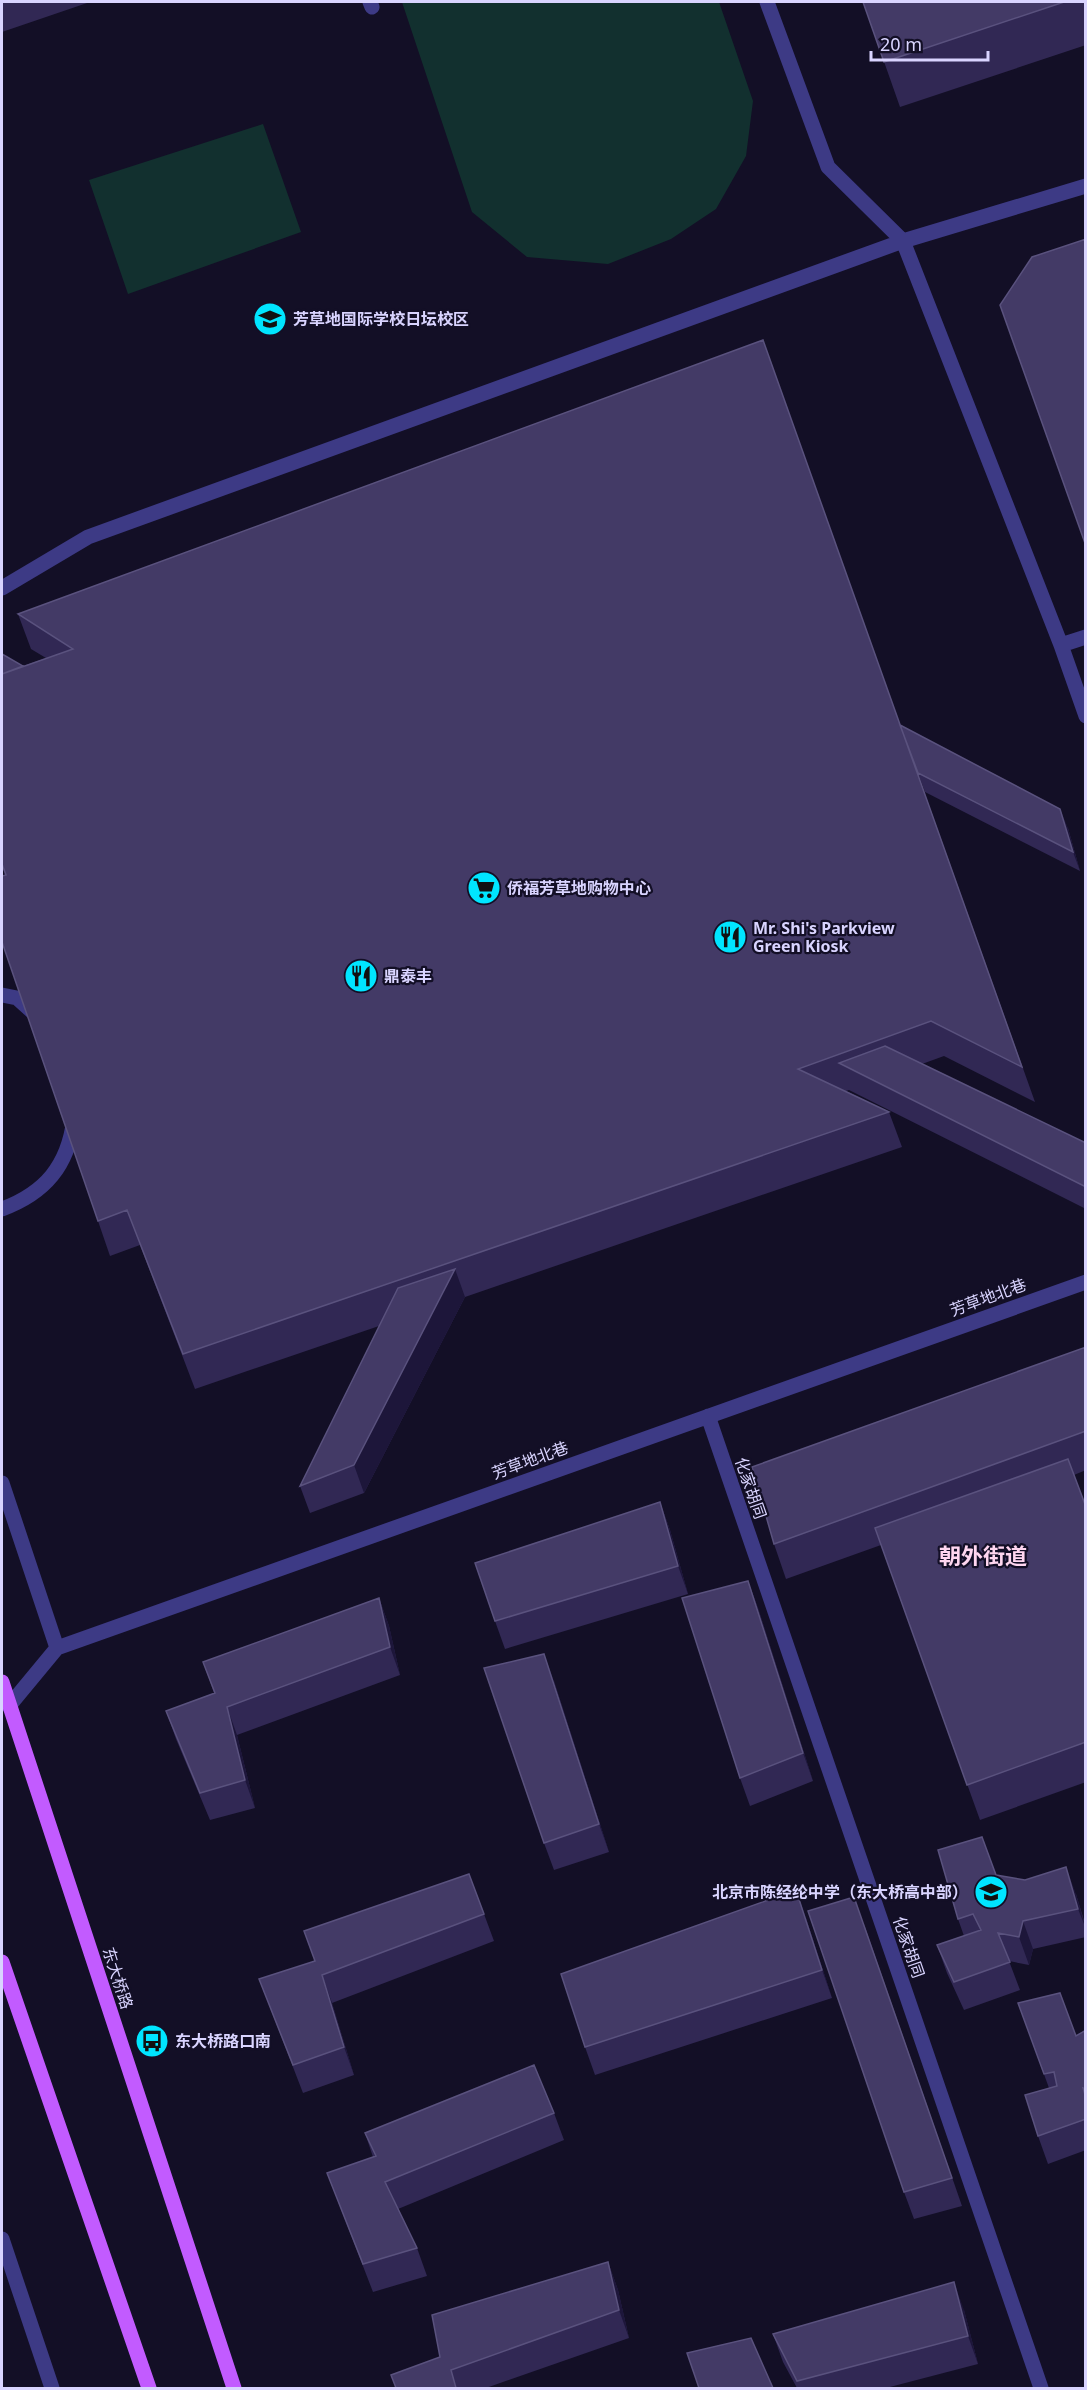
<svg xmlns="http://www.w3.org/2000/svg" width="1087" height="2390" font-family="'Noto Sans','Noto Sans SC',sans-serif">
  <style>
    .green { fill: #12302f }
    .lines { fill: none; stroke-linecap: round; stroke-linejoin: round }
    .minor { stroke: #3d3a85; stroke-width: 15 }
    .major { stroke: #c25bff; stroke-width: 15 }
    .wall { fill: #312854 }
    .shaded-wall { fill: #1d163a }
    .building { fill: #433a66; stroke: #5a527e; stroke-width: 1.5 }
    .labels { text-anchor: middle; stroke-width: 4.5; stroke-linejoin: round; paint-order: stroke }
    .poi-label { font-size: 16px; font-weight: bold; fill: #d9d4ff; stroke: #130f26; text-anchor: start }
    .street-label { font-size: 16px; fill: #d9d4ff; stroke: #130f26 }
    .district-label { font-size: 22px; font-weight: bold; fill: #ffd6f0; stroke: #130f26 }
  </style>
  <rect width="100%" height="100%" fill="#130f26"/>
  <path class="green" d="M402 2H719L753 101 746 156 716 209 671 239 608 264 527 257 472 212Z
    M263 124 301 232 128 294 89 180Z"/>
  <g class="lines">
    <path class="minor" d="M370 2 372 7
      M767 2 828 167 903 241 1061 645 1086 716
      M2 588 88 537 903 241 1086 186
      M1061 645 1086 637
      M2 995 17 998 36 1015
      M2 1209C45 1193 68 1166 74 1119
      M708 1416 1041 2388
      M2 1483 57 1648
      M9 1706 57 1648 1086 1282
      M2 2239 52 2388"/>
    <path class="major" d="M2 1682 234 2388
      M2 1962 149 2388"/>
  </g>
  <path class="wall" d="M2 2H90L2 32Z
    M863 2H1086V45L900 107Z
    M18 614 901 725 1068 828 1080 871 925 792 910 752 1035 1102 944 1056 922 1064 1086 1143V1209L849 1090 846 1091 889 1112 902 1147 465 1297 364 1493 310 1513 300 1486 379 1326 195 1389 140 1245 110 1256 98 1221 5 875 2 866V654L23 666 46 658 31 649Z
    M1086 1347V1470L1074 1475 1086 1506V1782L980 1820 881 1545 786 1579 774 1544Z
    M660 1502 670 1530 688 1594 505 1649 495 1621Z
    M748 1581 758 1608 813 1781 750 1806 740 1778Z
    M379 1598 389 1626 400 1675 237 1735 255 1808 210 1820 176 1739 166 1711 214 1693 203 1662Z
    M554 1681 609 1852 554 1870 544 1843Z
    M996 1875 1076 1894 1086 1927V1937L1033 1949 1029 1965 1009 1961 1020 1990 964 2010 947 1973 937 1945 964 1936 958 1919Z
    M484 1914 494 1941 332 2003 354 2075 303 2093 259 1979 315 1961Z
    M806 1918 832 1998 595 2075 585 2047Z
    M864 1924 962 2206 914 2219 904 2192Z
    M1018 2003 1076 2036 1086 2030V2150L1048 2164 1038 2136 1049 2088Z
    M554 2113 564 2140 398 2209 417 2248 427 2276 373 2292 327 2173 373 2157 365 2133Z
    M608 2262 618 2290 629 2338 486 2388H396L440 2357Z
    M964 2310 978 2364 886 2388H797L783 2362 773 2334Z"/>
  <path class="shaded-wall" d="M1060 809 1068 828 1080 871 1073 852Z
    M455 1269 465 1297 364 1493 354 1465Z
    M660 1502 670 1530 688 1594 678 1566Z
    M748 1581 758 1608 813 1781 803 1753Z
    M379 1598 389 1626 400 1675 390 1647Z
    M544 1654 554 1681 609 1852 599 1824Z
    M227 1707 237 1735 255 1808 245 1780Z
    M1066 1867 1076 1894 1086 1929 1078 1909Z
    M796 1890 806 1918 832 1998 822 1970Z
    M1023 1921 1033 1949 1029 1965 1019 1937Z
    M322 1975 332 2003 354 2075 344 2047Z
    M608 2262 618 2290 629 2338 619 2310Z
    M954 2282 964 2310 978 2364 968 2336Z"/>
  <path class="building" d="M863 2H1064L884 62Z
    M1086 239V546L1000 305 1032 257Z
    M763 340 1022 1067 931 1021 798 1069 889 1112 183 1354 127 1210 98 1221 2 942V876L6 875 2 864V674L73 649 18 614Z
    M2 654 23 666 2 674Z
    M900 725 1060 809 1073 852 918 773Z
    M885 1046 1086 1143V1187L839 1063Z
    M455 1269 354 1465 300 1486 398 1288Z
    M1086 1347V1431L774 1544 752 1467Z
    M1068 1459 1086 1507V1742L967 1785 875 1528Z
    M660 1502 678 1566 495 1621 475 1563Z
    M748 1581 803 1753 740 1778 682 1598Z
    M379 1598 390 1647 227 1707 245 1780 200 1793 166 1711 215 1693 203 1662Z
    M544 1654 599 1824 544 1843 484 1668Z
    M982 1837 996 1875 1025 1880 1066 1867 1078 1909 1023 1921 1019 1937 998 1933 1010 1962 954 1982 937 1945 981 1930 973 1914 958 1919 938 1850Z
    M469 1874 484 1914 322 1975 344 2047 293 2065 259 1979 315 1961 304 1931Z
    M796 1890 822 1970 585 2047 561 1974Z
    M854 1897 952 2178 904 2192 808 1911Z
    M1060 1993 1076 2036 1086 2030V2089L1083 2088 1086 2098V2119L1038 2136 1025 2095 1057 2086 1054 2072 1044 2074 1018 2003Z
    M534 2065 554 2113 385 2182 417 2248 363 2264 327 2173 376 2156 365 2133Z
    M608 2262 619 2310 451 2370 456 2388H396L391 2375 440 2357 432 2315Z
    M954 2282 968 2336 797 2381 773 2334Z
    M751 2338 773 2388H699L687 2353Z"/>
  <defs>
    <g id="school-disc" transform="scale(1.725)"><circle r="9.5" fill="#00e5ff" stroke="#130f26"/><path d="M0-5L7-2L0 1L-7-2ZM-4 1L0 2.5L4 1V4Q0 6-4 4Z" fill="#111"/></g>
    <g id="supermarket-disc" transform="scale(1.725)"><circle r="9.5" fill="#00e5ff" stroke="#130f26"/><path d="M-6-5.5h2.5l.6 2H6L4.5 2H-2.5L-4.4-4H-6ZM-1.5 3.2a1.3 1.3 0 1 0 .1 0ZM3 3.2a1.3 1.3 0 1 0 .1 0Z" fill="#111"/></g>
    <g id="restaurant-disc" transform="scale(1.725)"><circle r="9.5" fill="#00e5ff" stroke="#130f26"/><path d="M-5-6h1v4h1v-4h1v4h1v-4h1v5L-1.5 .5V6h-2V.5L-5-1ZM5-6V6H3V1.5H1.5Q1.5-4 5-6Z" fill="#111"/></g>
    <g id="bus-disc" transform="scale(1.725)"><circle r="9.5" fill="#00e5ff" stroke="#130f26"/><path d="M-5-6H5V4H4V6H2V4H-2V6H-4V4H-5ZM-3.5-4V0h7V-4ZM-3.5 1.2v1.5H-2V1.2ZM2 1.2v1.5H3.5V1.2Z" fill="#111"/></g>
  </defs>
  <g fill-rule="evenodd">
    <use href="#school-disc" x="270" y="319"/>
    <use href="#supermarket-disc" x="484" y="888"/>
    <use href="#restaurant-disc" x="730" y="937"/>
    <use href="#restaurant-disc" x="361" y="976"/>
    <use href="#school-disc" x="991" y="1892"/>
    <use href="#bus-disc" x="152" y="2041"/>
  </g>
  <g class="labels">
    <g class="poi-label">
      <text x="293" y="325">芳草地国际学校日坛校区</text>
      <text x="507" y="894">侨福芳草地购物中心</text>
      <text x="753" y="934">Mr. Shi's Parkview<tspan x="753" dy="18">Green Kiosk</tspan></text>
      <text x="384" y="982">鼎泰丰</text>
      <text x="968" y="1898" text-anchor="end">北京市陈经纶中学（东大桥高中部）</text>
      <text x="175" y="2047">东大桥路口南</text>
    </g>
    <g class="street-label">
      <text transform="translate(988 1297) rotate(-20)" y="6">芳草地北巷</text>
      <text transform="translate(530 1460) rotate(-20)" y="6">芳草地北巷</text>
      <text transform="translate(751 1488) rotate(71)" y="6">化家胡同</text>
      <text transform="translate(909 1947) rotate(71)" y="6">化家胡同</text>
      <text transform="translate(118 1978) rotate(72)" y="6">东大桥路</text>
    </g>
    <g class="district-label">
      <text x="983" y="1564">朝外街道</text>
    </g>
  </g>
  <rect width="1087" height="2390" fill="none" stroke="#d9d4ff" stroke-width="6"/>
  <path d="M871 51v9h117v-9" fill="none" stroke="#d9d4ff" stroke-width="3"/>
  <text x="880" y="51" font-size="18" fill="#d9d4ff" stroke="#130f26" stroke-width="4.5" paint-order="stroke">20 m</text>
</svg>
